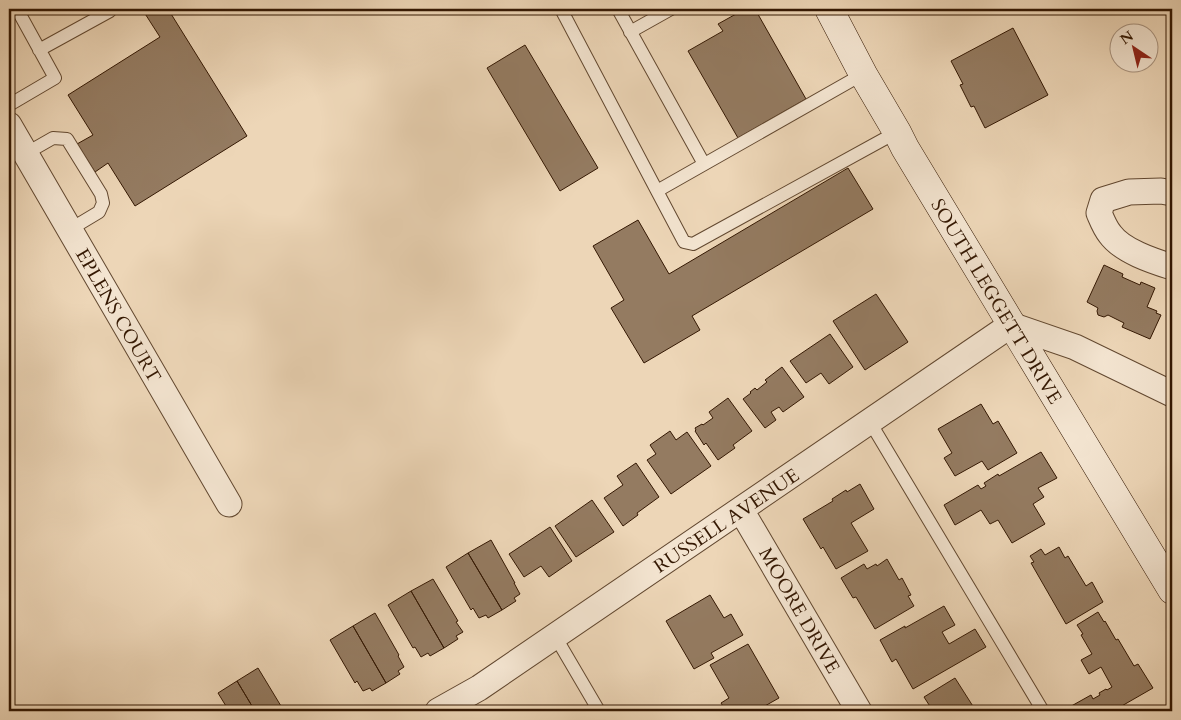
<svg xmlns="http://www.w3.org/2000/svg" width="1181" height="720" font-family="Cardo,serif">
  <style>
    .building { fill: #947b61; stroke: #341803 }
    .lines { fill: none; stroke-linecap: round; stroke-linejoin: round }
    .lane-casing { stroke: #624830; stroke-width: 14 }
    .street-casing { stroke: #624830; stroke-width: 27 }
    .secondary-casing { stroke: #341803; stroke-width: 29 }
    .lane { stroke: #f3e4d0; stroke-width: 12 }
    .street { stroke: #f3e4d0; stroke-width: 25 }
    .secondary { stroke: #f3e4d0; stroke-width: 28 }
    .labels { text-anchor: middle; stroke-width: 4.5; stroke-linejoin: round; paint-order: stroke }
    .street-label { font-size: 19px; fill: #341803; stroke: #f3e4d0 }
  </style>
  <rect width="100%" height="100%" fill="#edd6b7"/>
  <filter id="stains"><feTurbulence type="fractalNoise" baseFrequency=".004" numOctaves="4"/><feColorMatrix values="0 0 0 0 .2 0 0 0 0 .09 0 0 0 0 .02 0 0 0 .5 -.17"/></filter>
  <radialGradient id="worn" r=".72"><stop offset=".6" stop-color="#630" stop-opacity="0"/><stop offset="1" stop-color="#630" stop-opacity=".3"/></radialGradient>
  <path class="building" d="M142 9H168L247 136 135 206 108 163 95 172 77 144 93 135 68 95 160 37Z
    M745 9H755L806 99 738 138 688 51 723 31 718 24Z
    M1013 28 1048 95 985 128 974 106 971 107 960 85 963 84 951 61Z
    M525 45 598 168 560 191 487 68Z
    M1172 126V166H1168Z
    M848 168 873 209 692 316 700 330 644 363 611 308 624 300 593 246 638 220 669 274Z
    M1104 265 1123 274 1122 277 1140 285 1141 282 1155 288 1147 307 1157 311 1156 313 1161 315 1150 339 1122 327 1124 323 1108 315 1104 317 1098 315 1097 311 1098 308 1087 302Z
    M876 294 908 342 865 370 833 321Z
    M830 334 853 367 829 384 821 373 806 383 790 361Z
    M782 367 804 397 783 412 779 407 771 412 776 420 765 428 743 399 751 393 750 392 755 388 757 390 767 382 765 380Z
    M728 398 752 431 733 445 735 448 718 460 706 443 704 445 695 431 696 430 695 428 702 424 703 425 713 418 709 412Z
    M981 404 993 424 998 421 1017 453 988 470 982 461 955 476 944 458 952 453 938 429Z
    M670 431 676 440 687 432 711 466 671 494 647 460 656 454 650 445Z
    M1041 452 1057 478 1038 488 1044 497 1033 504 1045 524 1012 543 998 520 990 524 981 510 955 525 944 505 978 485 981 489 986 486 984 483 998 474 999 476Z
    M636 463 659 497 637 513 638 515 623 526 604 498 623 485 617 476Z
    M860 484 874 509 851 523 868 551 836 569 823 547 821 549 803 519 833 501 832 499 846 490 847 492Z
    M592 500 614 532 576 557 555 526Z
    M550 527 572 561 549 577 541 566 524 577 509 554Z
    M491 540 515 583H514L520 594 514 598 516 601 502 610 468 553Z
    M1059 547 1065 558 1068 556 1086 586 1092 582 1103 602 1066 624 1031 563 1034 562 1030 556 1041 549 1045 555Z
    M468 553 502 610 488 618 486 615 479 618 473 608 471 610 446 567Z
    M887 559 899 580 902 578 911 595 908 596 914 606 875 629 856 597 853 598 841 578 864 564 867 569 876 564 877 566Z
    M433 579 458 621 456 622 463 632 456 636 458 639 444 648 411 591Z
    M411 591 444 648 430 656 428 653 421 657 415 647 413 648 388 605Z
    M710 595 724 618 731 614 743 635 711 653 714 658 694 669 666 621Z
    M944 606 955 625 942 632 949 644 975 629 986 647 913 689 896 659 892 662 880 640 905 626V628Z
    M1098 612 1104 622 1105 621 1116 640 1118 639 1134 666 1138 664 1153 688 1113 711H1067L1066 709 1091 695 1093 699 1100 695 1099 693 1106 689 1107 690 1112 687 1101 667 1089 674 1081 660 1092 654 1081 635 1083 634 1077 625Z
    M375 613 399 655 398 656 404 667 398 671 400 674 386 683 353 626Z
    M353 626 386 683 372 691 370 688 363 691 357 681 355 683 330 640Z
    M748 644 779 698 756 711H726L721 703 729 698 710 665Z
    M258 668 284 711H255L237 681Z
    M955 678 976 711H933L924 697Z
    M237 681 255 711H229L218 693Z"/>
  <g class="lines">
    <g class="lane-casing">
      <path id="lane" d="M561 9 657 191 684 242 693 244 897 132
        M618 9 704 164
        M630 32 671 9
        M39 50 110 11
        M9 105 55 78 17 9
        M25 154 53 138 67 139 101 194 103 203 99 212 69 230
        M657 191 863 74
        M870 422 1043 711
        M555 636 599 711"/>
    </g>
    <g class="street-casing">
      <path id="street" d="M9 125 229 504
        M1172 193 1161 191 1129 192 1103 200 1099 213C1102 220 1105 228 1110 234 1122 251 1153 261 1172 267
        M741 510 859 711
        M438 711 479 688 1011 325 1075 347 1172 394"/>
    </g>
    <g class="secondary-casing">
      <path id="secondary" d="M829 9 863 74 897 132 905 148 1172 590"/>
    </g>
    <use href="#lane" class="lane"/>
    <use href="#street" class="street"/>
    <use href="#secondary" class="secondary"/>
  </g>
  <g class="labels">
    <g class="street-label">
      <text transform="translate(997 301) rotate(59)" y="7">SOUTH LEGGETT DRIVE</text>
      <text transform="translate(119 315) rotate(60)" y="7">EPLENS COURT</text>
      <text transform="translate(726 520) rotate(-34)" y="7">RUSSELL AVENUE</text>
      <text transform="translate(800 610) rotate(60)" y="7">MOORE DRIVE</text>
    </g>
  </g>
  <rect width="1181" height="720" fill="none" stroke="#edd6b7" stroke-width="30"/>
  <rect x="10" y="10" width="1161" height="700" fill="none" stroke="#341803" stroke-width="2.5"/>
  <rect x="15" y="15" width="1151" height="690" fill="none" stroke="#341803"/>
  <g transform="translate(1134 48) rotate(325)"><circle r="24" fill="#f3e4d0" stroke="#a7927e"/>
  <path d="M0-4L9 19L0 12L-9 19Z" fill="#8f2418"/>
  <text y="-8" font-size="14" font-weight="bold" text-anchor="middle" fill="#341803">N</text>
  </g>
  <rect width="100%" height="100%" filter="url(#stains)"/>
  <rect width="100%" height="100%" fill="url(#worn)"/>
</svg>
